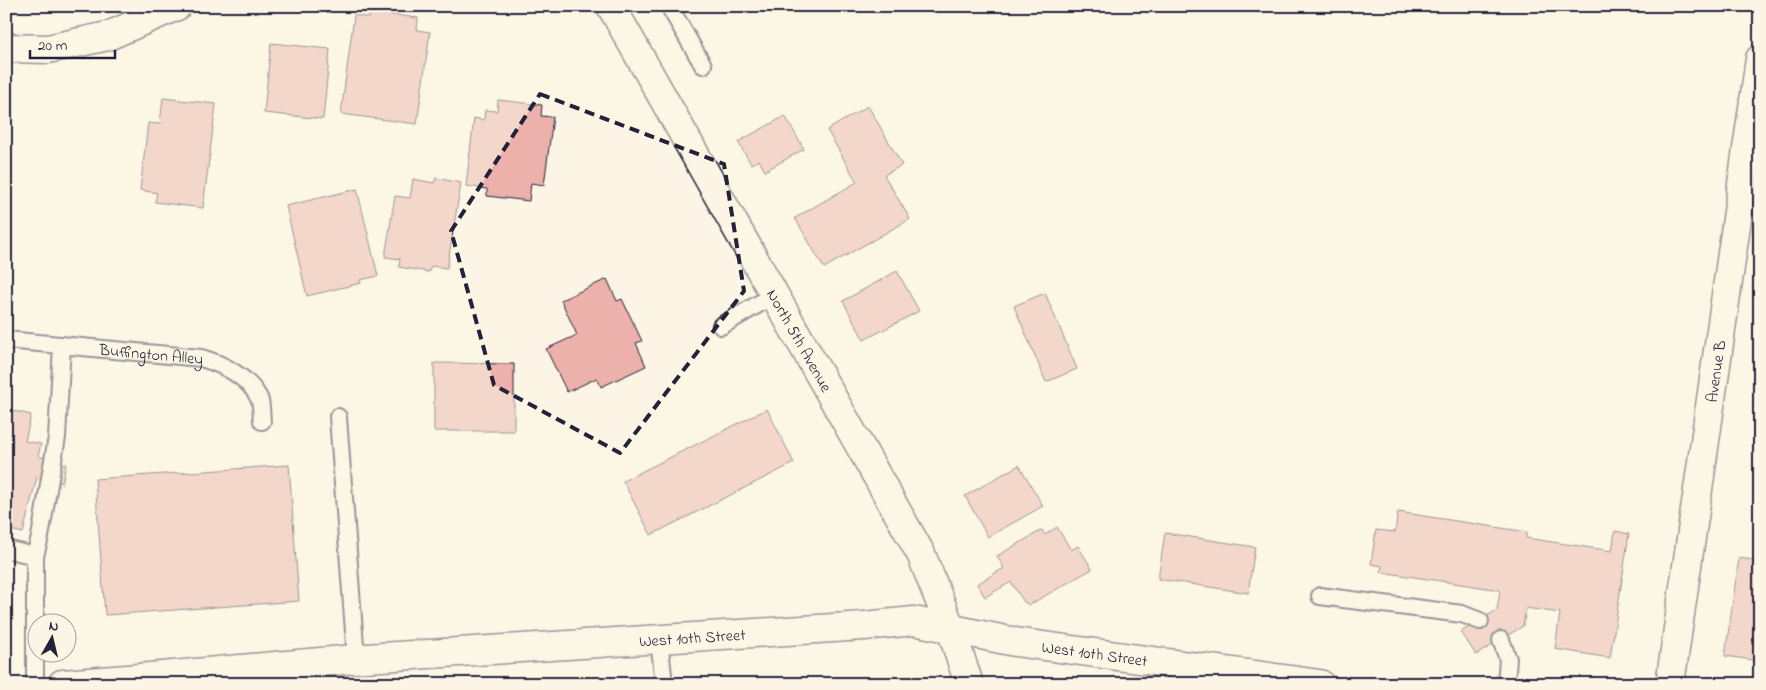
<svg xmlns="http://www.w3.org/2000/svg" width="1766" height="690" font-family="'Indie Flower',sans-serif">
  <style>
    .building { fill: #ecb1ab; stroke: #22223b }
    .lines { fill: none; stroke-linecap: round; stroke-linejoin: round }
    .lane-casing { stroke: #22223b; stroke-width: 20 }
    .street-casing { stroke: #22223b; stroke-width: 31 }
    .secondary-casing { stroke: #22223b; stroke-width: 31 }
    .lane { stroke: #fcf5e5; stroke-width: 16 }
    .street { stroke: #fcf5e5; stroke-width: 28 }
    .secondary { stroke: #fcf5e5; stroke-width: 28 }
    .marked { fill: none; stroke: #22223b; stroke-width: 4; stroke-dasharray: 10 6; stroke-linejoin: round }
    .labels { text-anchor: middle; stroke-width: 5; stroke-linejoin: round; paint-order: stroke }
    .street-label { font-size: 16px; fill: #22223b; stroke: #fcf5e5 }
  </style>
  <rect width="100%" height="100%" fill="#fcf5e5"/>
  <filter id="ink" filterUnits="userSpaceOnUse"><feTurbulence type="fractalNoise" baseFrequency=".02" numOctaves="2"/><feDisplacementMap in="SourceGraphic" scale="10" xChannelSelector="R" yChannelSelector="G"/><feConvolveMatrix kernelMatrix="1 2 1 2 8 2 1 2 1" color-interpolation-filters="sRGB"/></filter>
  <g filter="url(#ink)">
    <path class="building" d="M370 12 418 18 417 30 430 32 417 124 341 114 354 15 369 18Z
      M271 43 330 49 323 119 264 113Z
      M163 98 216 104 203 208 155 202 157 193 140 190 148 123 160 124Z
      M498 100 542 105 541 116 553 117 544 185 531 183 529 201 487 196V189L466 186 474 118 484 120 485 110 497 111Z
      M868 106 902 165 884 175 910 219 824 268 795 218 857 182 827 130Z
      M785 116 804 149 765 171 759 160 751 164 738 142Z
      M436 178 461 183 447 268 431 266 429 272 399 267 400 259 385 257 395 196 410 198 413 179 434 183Z
      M357 189 378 276 360 280 361 283 307 296 286 206Z
      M897 271 919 311 864 340 843 301Z
      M607 279 617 301 622 299 642 341 636 343 646 366 601 387 597 378 567 392 546 349 577 335 561 300Z
      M1045 293 1077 369 1046 382 1014 306Z
      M434 363 514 364V431H434Z
      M6 409 31 415 25 441 41 444 38 456 66 464 62 483 37 477 23 533 6 529Z
      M767 409 794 463 651 535 623 481Z
      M289 465 299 601 105 615 95 479Z
      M1019 465 1043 506 988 537 965 496Z
      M1398 512 1527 532 1526 538 1612 551 1615 531 1629 534 1610 658 1555 649 1560 613 1526 608 1523 626 1476 655 1461 632 1497 610 1500 590 1381 572 1382 566 1371 564 1376 530 1395 532Z
      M1057 527 1071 550 1078 546 1092 569 1029 605 1024 602 1011 582 985 597 977 584 1004 568 997 556 1042 530 1045 535Z
      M1165 533 1255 547 1248 593 1158 579Z
      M1739 558 1760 561V661L1725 656Z"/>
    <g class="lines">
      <g class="lane-casing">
        <g id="lane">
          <path d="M669 6 703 65"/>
          <path d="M721 326 774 295"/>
          <path id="s1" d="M6 340 201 358C223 364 248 377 259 398 262 404 261 414 262 421"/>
          <path d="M338 417 356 659"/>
          <path d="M6 549 35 556"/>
          <path d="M1320 596 1462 614 1480 621"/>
          <path d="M659 639 664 684"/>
          <path d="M1501 640 1508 659 1506 684"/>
          <path d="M35 684V556L40 537 57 437 62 345"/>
        </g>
      </g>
      <g class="street-casing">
        <g id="street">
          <path d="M6 48 48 49 108 36 177 6"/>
          <path id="s2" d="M1670 684 1760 59"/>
        </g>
      </g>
      <g class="secondary-casing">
        <g id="secondary">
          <path id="s3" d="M611 6 921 554 951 629 969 684"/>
          <path id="s4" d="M62 684 127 679 366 658 864 626 914 621 1015 642 1320 684"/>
        </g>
      </g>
      <use href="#lane" class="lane"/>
      <use href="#street" class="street"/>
      <use href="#secondary" class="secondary"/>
    </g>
  </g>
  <path d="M0 0H1766V690H0ZM540 94 724 164 744 291 620 453 494 385 451 231Z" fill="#fcf5e5" fill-opacity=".55" fill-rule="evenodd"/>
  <path class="marked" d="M540 94 724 164 744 291 620 453 494 385 451 231Z"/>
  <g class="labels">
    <g class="street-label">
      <text dy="6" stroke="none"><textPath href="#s3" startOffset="384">North 5th Avenue</textPath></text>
      <text dy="6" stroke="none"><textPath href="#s1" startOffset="146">Buffington Alley</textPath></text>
      <text dy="6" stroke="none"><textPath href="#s2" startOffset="316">Avenue B</textPath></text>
      <text dy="6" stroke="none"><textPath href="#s4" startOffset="632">West 10th Street</textPath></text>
      <text dy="6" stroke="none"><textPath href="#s4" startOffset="1038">West 10th Street</textPath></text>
    </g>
  </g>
  <rect width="1766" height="690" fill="none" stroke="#fcf5e5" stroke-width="25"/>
  <rect x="12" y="12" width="1741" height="665" fill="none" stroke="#22223b" stroke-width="2" filter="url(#ink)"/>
  <g transform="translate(52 638) rotate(8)"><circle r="24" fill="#fcf5e5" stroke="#a5a1a1"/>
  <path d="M0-4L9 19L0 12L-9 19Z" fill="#22223b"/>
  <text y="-8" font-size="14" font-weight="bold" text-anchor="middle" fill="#22223b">N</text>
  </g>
  <path d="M30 50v8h85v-8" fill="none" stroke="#22223b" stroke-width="2.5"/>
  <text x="38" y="50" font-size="15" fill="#22223b" stroke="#fcf5e5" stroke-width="4" paint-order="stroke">20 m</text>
</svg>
